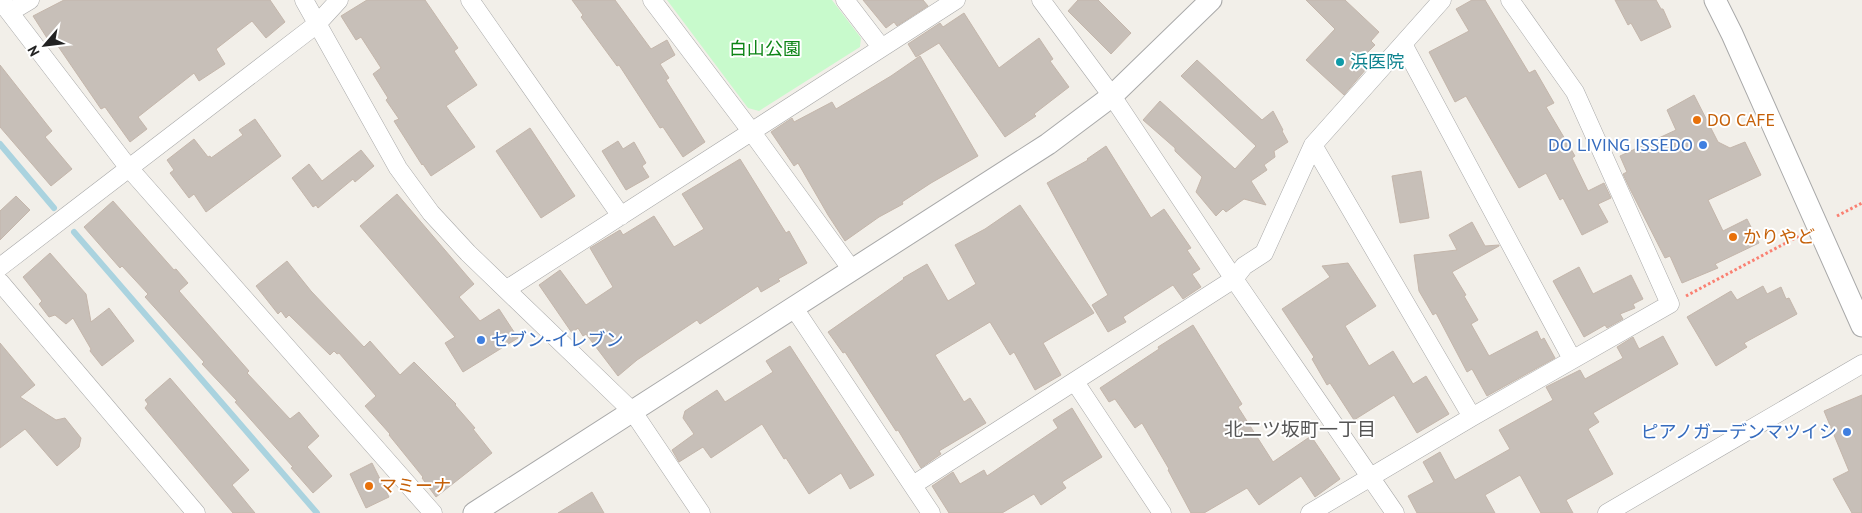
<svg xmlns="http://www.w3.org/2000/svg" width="1862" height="513" font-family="'PT Sans','Noto Sans JP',sans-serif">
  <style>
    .park { fill: #c8facc }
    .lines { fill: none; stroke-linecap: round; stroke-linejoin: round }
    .stream { stroke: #aad3df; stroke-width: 6 }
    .building { fill: #c7bfb8; stroke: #c4b6ab }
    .minor-casing { stroke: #a9a9a9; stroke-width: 19 }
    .tertiary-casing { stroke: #a9a9a9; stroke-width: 23 }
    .path { stroke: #fa8072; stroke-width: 3; stroke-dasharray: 2.5 2.5; stroke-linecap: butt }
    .minor { stroke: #fff; stroke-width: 18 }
    .tertiary { stroke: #fff; stroke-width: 21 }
    .culture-dot { fill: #0f9aa8; stroke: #fff; stroke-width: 2 }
    .food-dot { fill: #e8710a; stroke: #fff; stroke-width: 2 }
    .shop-dot { fill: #3f7fe0; stroke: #fff; stroke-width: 2 }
    .labels { text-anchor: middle; stroke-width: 4; stroke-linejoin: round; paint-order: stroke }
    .park-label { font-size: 18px; fill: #0c8416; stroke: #fff }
    .culture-label { font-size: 18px; fill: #0d838f; stroke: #fff; text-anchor: start }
    .food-label { font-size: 18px; fill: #c56008; stroke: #fff; text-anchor: start }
    .shop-label { font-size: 18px; fill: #366cbe; stroke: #fff; text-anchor: end }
    .neighbourhood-label { font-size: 19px; fill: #555; stroke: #fff }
  </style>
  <rect width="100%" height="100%" fill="#f2efe9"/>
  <path class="park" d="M667 0H832L861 38 860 47 759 111 748 108Z"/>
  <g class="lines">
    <path class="stream" d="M0 144 54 208
      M74 232 317 513"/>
  </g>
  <path class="building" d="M64 0H270L285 22 266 38 252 21 216 49 225 64 199 81 194 73 138 117 147 129 130 142 105 107 101 109 51 36 47 38 33 16Z
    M367 0H425L458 48 454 51 477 85 446 106 475 147 431 176 423 164 422 165 394 121 399 119 386 100 388 98 373 74 381 68 361 37 356 40 341 16Z
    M572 0H615L651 49 667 40 675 55 660 64 669 78 666 80 705 142 683 157 663 127 660 128 619 65 617 66 581 17 583 15Z
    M863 0H923L928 6 897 26 894 22 886 28Z
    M1078 0H1098L1131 33 1111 54 1068 11Z
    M1306 0H1345L1379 32 1371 41 1375 45 1365 55 1372 62 1344 95 1306 60 1335 29Z
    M1472 0H1485L1529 73 1535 70 1554 103 1546 107 1575 156 1572 158 1588 191 1604 183 1611 198 1598 204 1608 222 1582 235 1563 198 1560 200 1546 173 1519 188 1466 96 1455 102 1429 52 1469 31 1456 9Z
    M1615 0H1656L1661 9H1663L1671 27 1641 41 1631 23 1628 25Z
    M964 13 999 68 1039 38 1053 59 1050 61 1069 87 1034 114 1036 116 1005 137 939 43 916 57 908 44 940 23 943 27Z
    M920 56 978 156 931 183 902 202 903 204 879 217 845 241 828 215 798 163 794 166 771 132 792 118 794 122 832 102 836 109 891 76Z
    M1197 60 1262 120 1273 111 1283 130 1282 131 1288 142 1274 151 1275 157 1264 165 1267 170 1251 181 1266 205 1244 199 1226 212 1223 209 1216 216 1196 192 1202 177 1175 151V148L1143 120 1160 101 1235 169 1256 146 1181 76Z
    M0 65 52 131 45 137 72 169 51 186 0 127Z
    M1694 95 1718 142 1730 148 1745 142 1761 175 1708 200 1723 231 1747 219 1759 243 1715 264 1718 268 1682 283 1670 256 1665 258 1630 189 1623 174 1627 172 1620 156 1676 130 1667 110Z
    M255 119 281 156 206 212 194 194 189 198 170 173 174 170 167 160 194 139 208 157 210 156 211 158 243 135 239 130Z
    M530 128 575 196 541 218 496 151Z
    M618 141 623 149 634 142 646 163 642 166 649 177 626 190 602 151Z
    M1106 146 1151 218 1164 209 1191 248 1187 250 1200 269 1192 274 1201 287 1183 299 1173 285 1123 317 1126 322 1108 332 1092 305 1108 295 1047 183 1088 160 1087 159Z
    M361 150 374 166 355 182 353 179 318 208 316 205 313 207 292 178 309 164 322 181Z
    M740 159 786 233 789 231 807 263 778 279 780 281 761 292 758 286 700 324 697 320 637 360 618 376 586 334 583 336 578 328 572 333 539 285 560 270 586 305 613 287 590 248 620 230 623 235 654 216 674 247 704 229 682 194Z
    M1421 171 1429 218 1400 223 1392 176Z
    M397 194 474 284 459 297 480 321 499 309 518 338 463 372 445 343 455 337 360 226Z
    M16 196 30 210 0 240V211Z
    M113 201 174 270 176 269 188 283 179 291 249 371 247 373 290 419 299 412 319 436 307 447 332 476 313 493 291 468 293 467 235 402 237 401 202 364 204 362 145 297 148 294 122 266 120 268 84 227Z
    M1020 205 1094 313 1043 343 1061 375 1035 390 1014 352 1010 355 990 322 935 355 964 402 970 398 986 423 939 451 941 454 921 468 898 430 896 431 845 352 843 353 828 332 904 279 903 278 927 264 948 301 976 284 955 245 985 229Z
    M1472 222 1485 246 1499 245V246L1452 272 1466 295 1464 296 1478 320 1471 324 1489 356 1537 331 1541 340 1544 338 1555 358 1487 396 1472 369 1467 372 1436 313 1433 315 1419 291 1414 255 1457 250 1449 235Z
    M50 253 86 294 91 322 109 308 134 341 102 366 90 351 91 349 73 318 66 324 55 315 49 317 39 304 42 301 23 277Z
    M287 261 311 291 364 347 370 341 400 375 414 362 456 404 455 405 475 428 473 429 492 453 436 497 422 478 423 477 389 435 390 434 365 406 376 396 339 353 337 354 334 351 330 355 289 315 286 318 281 311 278 314 256 286Z
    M1348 263 1376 306 1345 326 1369 366 1393 351 1413 384 1426 376 1449 414 1417 433 1394 395 1354 420 1330 383 1327 385 1312 359 1314 357 1282 309 1330 277 1322 266Z
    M1579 267 1593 294 1631 275 1643 299 1633 304 1635 308 1620 314 1623 319 1607 328 1605 325 1584 337 1553 281Z
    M1763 286 1767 294 1781 287 1786 299 1789 298 1797 314 1744 343 1747 347 1716 366 1687 317 1731 291 1737 300Z
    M1193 325 1242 404 1238 407 1273 462 1311 436 1340 479 1315 497 1301 476 1259 505 1247 488 1204 513H1191L1168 470 1169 469 1142 423 1135 428 1115 399 1109 402 1100 388 1159 349 1158 347Z
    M1663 336 1678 364 1593 413 1599 422 1588 429 1613 474 1566 500 1573 513H1541L1520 475 1485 495 1495 513H1417L1408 496 1434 482 1423 462 1440 452 1455 480 1510 449 1499 430 1553 400 1546 387 1580 370 1585 379 1623 358 1617 347 1633 337 1639 349Z
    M0 343 35 385 20 397 56 420 65 418 81 438 79 447 57 466 25 429 0 448Z
    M790 346 874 475 850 489 841 473 809 494 786 458 784 459 762 424 711 458 703 447 679 462 672 450 694 434 683 418 685 411 717 390 725 402 773 372 766 361Z
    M170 378 249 470 232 485 255 513H233L145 408 148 404 145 400Z
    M1862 395V513H1852L1833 479 1849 471 1824 411Z
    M1072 408 1102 457 1062 482 1066 488 1041 505 1034 494 1002 513H949L932 486 953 472 960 484 984 470 987 476 1058 428 1053 420Z
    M372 463 389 497 366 508 350 474Z
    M592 492 604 513H558Z"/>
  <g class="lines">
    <g class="minor-casing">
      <path id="minor" d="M0 0 128 167 433 513
        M304 0 398 168 431 213 468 253 633 412 701 513
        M470 0 621 216
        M652 0 751 131 852 270
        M845 0 881 47
        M1041 0 1112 96 1234 279 1395 513
        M10 12 30 0
        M1403 44 1572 359
        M1313 145 1472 417
        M0 267 317 24 339 0
        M0 282 196 513
        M507 289 956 0
        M794 308 931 513
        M1075 382 1162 513
        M913 485 1234 279 1244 266 1264 253 1313 145 1442 0
        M1310 513 1472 417 1670 304 1575 92 1510 0
        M1607 513 1862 364"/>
    </g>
    <g class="tertiary-casing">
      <path id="tertiary" d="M1715 0 1732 34 1862 326
        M474 513 1048 144 1112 96 1211 0"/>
    </g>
    <path class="path" d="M1837 216 1862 203
      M1686 296 1799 236"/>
    <use href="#minor" class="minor"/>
    <use href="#tertiary" class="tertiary"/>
  </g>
  <circle class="culture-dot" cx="1340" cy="62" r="5"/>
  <g class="food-dot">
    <circle cx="1697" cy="120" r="5"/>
    <circle cx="1733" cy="237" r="5"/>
    <circle cx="369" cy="486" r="5"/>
  </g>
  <g class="shop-dot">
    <circle cx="1703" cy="145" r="5"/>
    <circle cx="481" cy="340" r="5"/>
    <circle cx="1847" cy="432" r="5"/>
  </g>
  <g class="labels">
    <g class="park-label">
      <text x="765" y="55">白山公園</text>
    </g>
    <g class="culture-label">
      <text x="1350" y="68">浜医院</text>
    </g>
    <g class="food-label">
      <text x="1707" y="126">DO CAFE</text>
      <text x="1743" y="243">かりやど</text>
      <text x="379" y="492">マミーナ</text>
    </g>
    <g class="shop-label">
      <text x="1693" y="151">DO LIVING ISSEDO</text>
      <text x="491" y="346" text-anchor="start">セブン-イレブン</text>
      <text x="1837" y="438">ピアノガーデンマツイシ</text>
    </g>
    <g class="neighbourhood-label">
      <text x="1300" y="436">北二ツ坂町一丁目</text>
    </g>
  </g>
  <g transform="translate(45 45) rotate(242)" stroke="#ffffff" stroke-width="4" paint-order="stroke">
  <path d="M0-4L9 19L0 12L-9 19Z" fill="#222222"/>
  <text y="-8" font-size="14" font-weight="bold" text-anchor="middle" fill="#222222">N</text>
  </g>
</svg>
